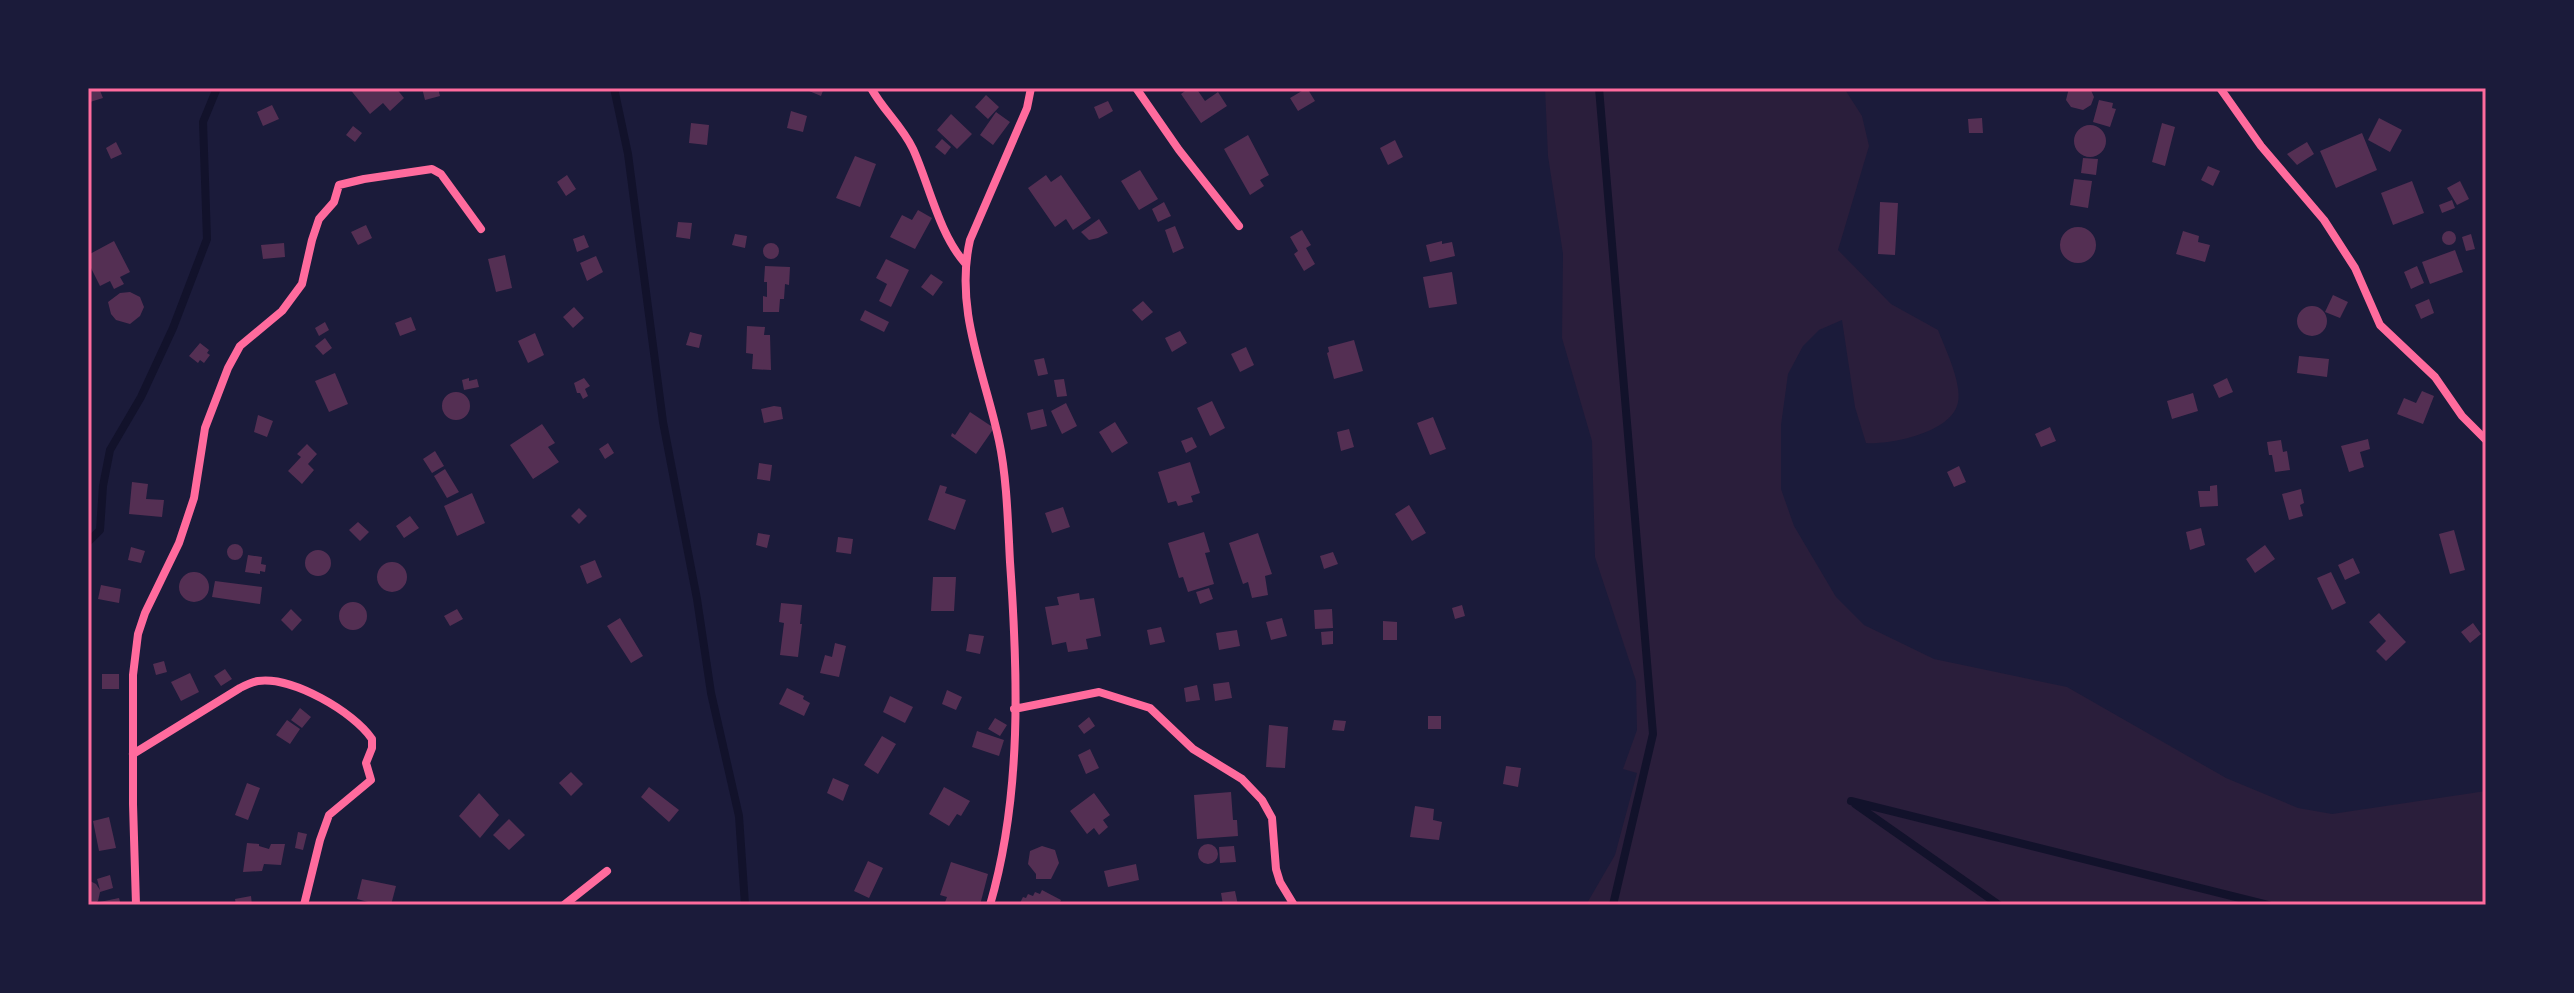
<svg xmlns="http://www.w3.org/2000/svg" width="2574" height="993" font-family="'Work Sans',sans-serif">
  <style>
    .green { fill: #2a1e3b }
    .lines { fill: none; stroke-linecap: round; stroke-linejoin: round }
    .stream { stroke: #12122b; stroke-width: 8 }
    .building { fill: #542f53 }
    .minor { stroke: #ff6b9d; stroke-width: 8 }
    .neatline { fill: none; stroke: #ff6b9d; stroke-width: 3 }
  </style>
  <rect width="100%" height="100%" fill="#1b1b3a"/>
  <path class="green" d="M1545 88H1844L1862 116 1869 146 1838 250 1891 304 1938 330C1945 348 1962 383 1958 402 1953 432 1891 445 1866 443L1855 407 1842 320 1819 330 1803 346 1788 374 1781 425V489L1794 526 1836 597 1864 625 1934 659 2067 687 2226 778 2298 808 2332 814 2486 791V905H1586L1615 855 1637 773 1623 769 1637 730 1636 681 1595 557 1592 441 1562 338 1563 254 1548 156Z"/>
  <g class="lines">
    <path class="stream" d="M614 88 628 154 663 422 697 599 711 693 739 816 745 905
      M1599 88 1653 734 1613 905
      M88 542 100 530 103 486 110 450 141 397 173 328 207 239 203 122 217 88
      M1851 801 2268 905
      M1855 804 1999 905"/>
  </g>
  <path class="building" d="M88 88H99L103 98 90 102Z
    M349 88H396L404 98 390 111 383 103 370 114Z
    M422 88H438L440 96 425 100Z
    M802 88H824L821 96Z
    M1189 88H1196L1205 101 1218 92 1227 106 1201 123 1181 94Z
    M1307 88 1315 101 1298 111 1290 98Z
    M2069 88H2090L2094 97 2091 105 2083 110 2071 107 2066 100Z
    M986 95 999 107 988 119 975 107Z
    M2099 100 2113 103 2112 108 2116 109 2110 127 2093 122Z
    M1108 101 1113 111 1099 119 1094 107Z
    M272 105 279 119 263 126 257 112Z
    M791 111 807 116 803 132 787 128Z
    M996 112 1010 122 993 145 980 135Z
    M951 114 972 134 957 149 937 130Z
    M1982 118 1983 133H1969L1968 119Z
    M2379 118 2402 130 2390 152 2368 140Z
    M691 123 709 125 707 145 689 143Z
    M2162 123 2175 127 2165 166 2152 162Z
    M2074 141a16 16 0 1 1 32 0a16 16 0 1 1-32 0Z
    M353 126 362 133 355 142 346 135Z
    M2362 133 2377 170 2336 188 2320 151Z
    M1248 135 1269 175 1260 180 1264 186 1250 195 1224 149Z
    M942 139 951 147 945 155 935 147Z
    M1395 140 1403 157 1388 165 1380 148Z
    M116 142 122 154 111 159 106 148Z
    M2307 142 2314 154 2297 165 2287 154Z
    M855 156 876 164 860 207 836 198Z
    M2083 158 2098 159 2096 175 2081 173Z
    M2208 166 2220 171 2213 186 2201 180Z
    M1140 170 1158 199 1139 210 1121 181Z
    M567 175 576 189 566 196 557 182Z
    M1046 175 1051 182 1061 175 1091 218 1073 230 1066 219 1055 227 1028 188Z
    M2074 179 2092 181 2088 208 2070 205Z
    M2412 181 2424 213 2393 225 2381 193Z
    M2460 181 2469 199 2457 205 2447 188Z
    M2452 200 2455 208 2442 213 2439 205Z
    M1164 202 1171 216 1158 222 1152 209Z
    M1880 202 1898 203 1895 255 1878 254Z
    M918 210 932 218 915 249 890 237 902 215 912 220Z
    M1099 219 1108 233 1098 238 1089 240 1081 232Z
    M678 222 692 223 690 239 676 237Z
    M366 225 372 238 358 245 351 232Z
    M1175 226 1184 248 1173 253 1165 230Z
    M2060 245a18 18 0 1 1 36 0a18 18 0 1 1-36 0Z
    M1302 230 1311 245 1306 248 1315 264 1304 271 1294 254 1298 251 1290 237Z
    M2442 238a7 7 0 1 1 14 0a7 7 0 1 1-14 0Z
    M2183 231 2199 236 2198 242 2210 245 2205 262 2176 254Z
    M735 234 747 236 745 248 732 245Z
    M2471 234 2475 249 2466 251 2462 237Z
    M584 235 589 247 577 252 573 239Z
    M114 241 130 272 120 277 124 284 114 289 110 281 100 286 88 262V255Z
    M1442 241V244L1452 242 1455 256 1430 262 1426 245Z
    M284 243 285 257 263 259 261 245Z
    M763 251a8 8 0 1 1 16 0a8 8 0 1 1-16 0Z
    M2455 250 2463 272 2430 284 2422 262Z
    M505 255 512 288 496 292 488 259Z
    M596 256 603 272 587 281 580 263Z
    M886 259 909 270 891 307 879 301 887 284 876 278Z
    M765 266 790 267 789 285 785 284 784 299H780L779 312H763V296L767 297V282H764Z
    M2417 266 2424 283 2411 289 2404 272Z
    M1452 272 1457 304 1429 308 1423 277Z
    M931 274 943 282 933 296 921 287Z
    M130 292 140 297 144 307 140 316 130 324 116 320 111 314 108 302 120 293Z
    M2333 295 2348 302 2340 318 2325 312Z
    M2429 299 2434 313 2421 319 2415 305Z
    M1143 301 1153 312 1142 321 1132 310Z
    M2297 321a15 15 0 1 1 30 0a15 15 0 1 1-30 0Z
    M574 307 584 318 573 328 563 317Z
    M865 310 889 322 884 332 860 320Z
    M411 317 416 330 400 336 395 323Z
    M325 322 329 330 319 336 315 328Z
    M747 326 765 327 764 335H770L771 370 752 369 753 354 746 353Z
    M1180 331 1187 343 1172 352 1165 338Z
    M690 332 702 335 699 348 686 345Z
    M535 333 544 355 528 363 518 341Z
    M325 338 332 348 323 355 315 346Z
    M1354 340 1363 371 1334 379 1327 353 1329 352 1328 347Z
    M200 343 209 350 207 353 210 355 204 363 200 360 198 363 189 356Z
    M1246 347 1254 365 1240 372 1231 354Z
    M2299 356 2329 359 2327 377 2297 373Z
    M1044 358 1048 374 1038 376 1034 360Z
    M335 373 348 404 329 412 315 381Z
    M469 378V381L477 379 479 387 464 390 462 380Z
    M584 378 590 386 585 389 588 396 583 399 580 393H577L574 383Z
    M2227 378 2233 392 2219 398 2213 385Z
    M1064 379 1067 396 1057 397 1054 380Z
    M2422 391 2434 396 2423 424 2397 414 2404 398 2416 403Z
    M442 406a14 14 0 1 1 28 0a14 14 0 1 1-28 0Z
    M2193 393 2198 411 2172 419 2167 401Z
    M1212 401 1225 428 1210 436 1197 408Z
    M1066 403 1077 426 1062 434 1051 411Z
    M774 406 781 407 783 419 764 423 761 409Z
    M1043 409 1047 426 1031 430 1027 413Z
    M970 412 994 428 976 454 951 436 952 433 955 435Z
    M258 415 273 421 267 437 254 432Z
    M1433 417 1446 449 1430 455 1417 423Z
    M1115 422 1128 443 1112 453 1099 432Z
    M542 424 555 443 548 447 559 462 533 479 510 445Z
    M2050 427 2056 441 2041 447 2035 434Z
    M1349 429 1354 447 1341 451 1337 432Z
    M1192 437 1197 447 1186 453 1181 441Z
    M2368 439 2370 449 2360 452 2364 467 2349 472 2341 446Z
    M2281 440 2283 452 2287 451 2290 470 2275 472 2272 455H2269L2267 442Z
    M608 443 614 453 605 459 599 449Z
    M307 444 317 454 308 464 314 470 302 484 288 471 301 457 297 454Z
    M435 451 444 466 432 473 423 459Z
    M1190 462 1200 493 1191 496 1193 502 1178 506 1176 501 1168 503 1158 472Z
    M759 463 772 465 770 481 757 479Z
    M1959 466 1966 482 1954 487 1947 472Z
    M445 469 459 492 447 498 434 476Z
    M132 482 148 484 146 499 164 500 162 517 129 514Z
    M940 485 947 487 945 493 966 500 955 530 928 520Z
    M2217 485 2218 506 2200 507 2198 491H2210V486Z
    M2301 489 2304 503 2300 505 2303 516 2289 520 2282 494Z
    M472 493 485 523 457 536 444 506Z
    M1409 505 1426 533 1412 541 1395 514Z
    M1063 507 1070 527 1052 533 1045 513Z
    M579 508 587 516 579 524 571 516Z
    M410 516 419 528 404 538 396 526Z
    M358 522 369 532 360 541 349 530Z
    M2201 528 2205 545 2190 550 2186 532Z
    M2454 530 2465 570 2450 574 2439 534Z
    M1204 532 1210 552 1205 553 1214 584 1188 592 1183 577 1179 578 1168 543Z
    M758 533 770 535 767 548 756 545Z
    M1258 533 1272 574 1265 576 1268 595 1252 598 1248 582 1243 584 1229 543Z
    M838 537 853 539 851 554 836 552Z
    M227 552a8 8 0 1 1 16 0a8 8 0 1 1-16 0Z
    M2265 545 2275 559 2255 573 2246 559Z
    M131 547 145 551 141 563 128 560Z
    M305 563a13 13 0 1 1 26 0a13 13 0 1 1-26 0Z
    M1333 552 1338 564 1324 569 1320 556Z
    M248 555 262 557 261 564 266 565 265 572 260 571V574L245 572Z
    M2353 558 2360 573 2345 580 2338 565Z
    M595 560 602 577 587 584 580 566Z
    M377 577a15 15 0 1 1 30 0a15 15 0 1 1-30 0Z
    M2331 572 2346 603 2332 610 2317 578Z
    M179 587a15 15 0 1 1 30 0a15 15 0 1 1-30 0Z
    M933 577H956L954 611H931Z
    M215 581 262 587 260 604 212 597Z
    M101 585 121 589 119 603 98 599Z
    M1209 588 1213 599 1200 604 1196 592Z
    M1079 593 1080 600 1094 598 1101 636 1086 639 1088 649 1068 652 1066 642 1052 645 1045 607 1059 605 1057 597Z
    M339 616a14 14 0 1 1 28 0a14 14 0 1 1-28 0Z
    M781 603 802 605 800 624H802L798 657 780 655 784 623 779 622Z
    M1462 605 1465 616 1455 619 1452 608Z
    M291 609 302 620 292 631 281 620Z
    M457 609 463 619 450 626 444 616Z
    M1332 609 1333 628 1315 629 1314 610Z
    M2379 613 2406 642 2386 661 2376 651 2386 641 2369 622Z
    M620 618 643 656 631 663 607 626Z
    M1282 618 1287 636 1271 640 1266 622Z
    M1383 621 1397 622V640H1383Z
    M2473 623 2481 634 2470 643 2461 632Z
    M1161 627 1165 642 1150 645 1147 630Z
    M1237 630 1240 646 1219 650 1216 633Z
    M1333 631V644L1322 645 1321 632Z
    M969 634 984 636 980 654 966 651Z
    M835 643 846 646 839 677 820 673 825 655 832 657Z
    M164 661 167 672 156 675 153 664Z
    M225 669 232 679 221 686 214 676Z
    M190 673 199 692 181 701 171 682Z
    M102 674H119V689H102Z
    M1229 682 1232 698 1215 701 1213 684Z
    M1197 685 1200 700 1186 702 1184 688Z
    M787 688 804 696 803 699 810 703 804 716 779 704Z
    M947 690 962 697 956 710 942 704Z
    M890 696 913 707 905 723 883 712Z
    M300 708 311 717 302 728 291 720Z
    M1428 716H1441V729H1428Z
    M1089 717 1095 726 1084 734 1078 726Z
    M995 718 1007 725 1000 736 988 729Z
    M287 720 300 729 290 744 276 735Z
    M1334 720 1346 721 1344 731 1332 730Z
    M1269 725 1288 727 1285 768 1266 767Z
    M977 731 1004 740 999 756 972 747Z
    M882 736 896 744 878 774 864 765Z
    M1090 749 1099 768 1086 774 1078 755Z
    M1506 766 1521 768 1518 787 1503 784Z
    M571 772 583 784 571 796 559 783Z
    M833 778 849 785 843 801 827 793Z
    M247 783 260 788 248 820 235 815Z
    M649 787 679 810 669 822 641 797Z
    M944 787 970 801 961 816 957 814 949 826 929 814Z
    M1231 792 1233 820H1237L1238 836 1197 839 1194 795Z
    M479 793 499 815 480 838 459 816Z
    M1094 793 1110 815 1103 820 1108 827 1099 835 1094 828 1087 834 1070 811Z
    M1415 806 1434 809 1433 820 1442 822 1439 840 1410 837Z
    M109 817 116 848 99 851 93 821Z
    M509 819 525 835 509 850 493 835Z
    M298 832 307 834 303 850 295 848Z
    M247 843 259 844V846L269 849 271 844H285L281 865 264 864 262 871 243 872Z
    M1198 854a10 10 0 1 1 20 0a10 10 0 1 1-20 0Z
    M1042 846 1055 850 1059 863 1051 879H1036V874L1028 864 1030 851Z
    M1234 846 1236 862 1220 863 1219 847Z
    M868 861 883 868 869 898 854 891Z
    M951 862 988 874 980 905H944L947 897 940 895Z
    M1136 864 1139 880 1108 887 1104 871Z
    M110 875 113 888 100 892 98 901 95 903 119 898 121 905 88 904V880L96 884 100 890 97 879Z
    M362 879 396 886 391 905H379L357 899Z
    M1042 890 1061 900 1059 905H1019L1023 897 1026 898 1028 894 1033 896 1035 892 1040 894Z
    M1235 891 1238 905H1223L1221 893Z
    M251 896 252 905H236L235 899Z"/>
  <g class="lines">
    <path class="minor" d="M871 88C883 110 902 126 913 149 929 184 939 234 965 263
      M1136 88 1179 150 1239 226
      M2220 88 2261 146 2324 220 2355 268 2380 325 2435 377 2462 416 2486 440
      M1014 709 1099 692 1150 708 1193 749 1242 779 1262 800 1272 818 1276 869 1280 882 1294 905
      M133 754 240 688C246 685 252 682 258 681 292 676 354 712 372 739V748L366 763 371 780 329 815 320 840 304 905
      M136 905 133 804V675L138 634 145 613 179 543 194 498 205 428 228 368 240 346 282 311 302 284 312 240 319 219 334 202 339 185 364 179 432 169 441 174 481 229
      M564 905 607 871
      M990 905C1022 795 1018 675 1010 562 1008 525 1007 478 999 441 985 374 954 310 970 240L1027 108 1031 88"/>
  </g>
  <rect width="2574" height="993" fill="none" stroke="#1b1b3a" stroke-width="180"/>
  <rect x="90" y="90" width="2394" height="813" class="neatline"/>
</svg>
